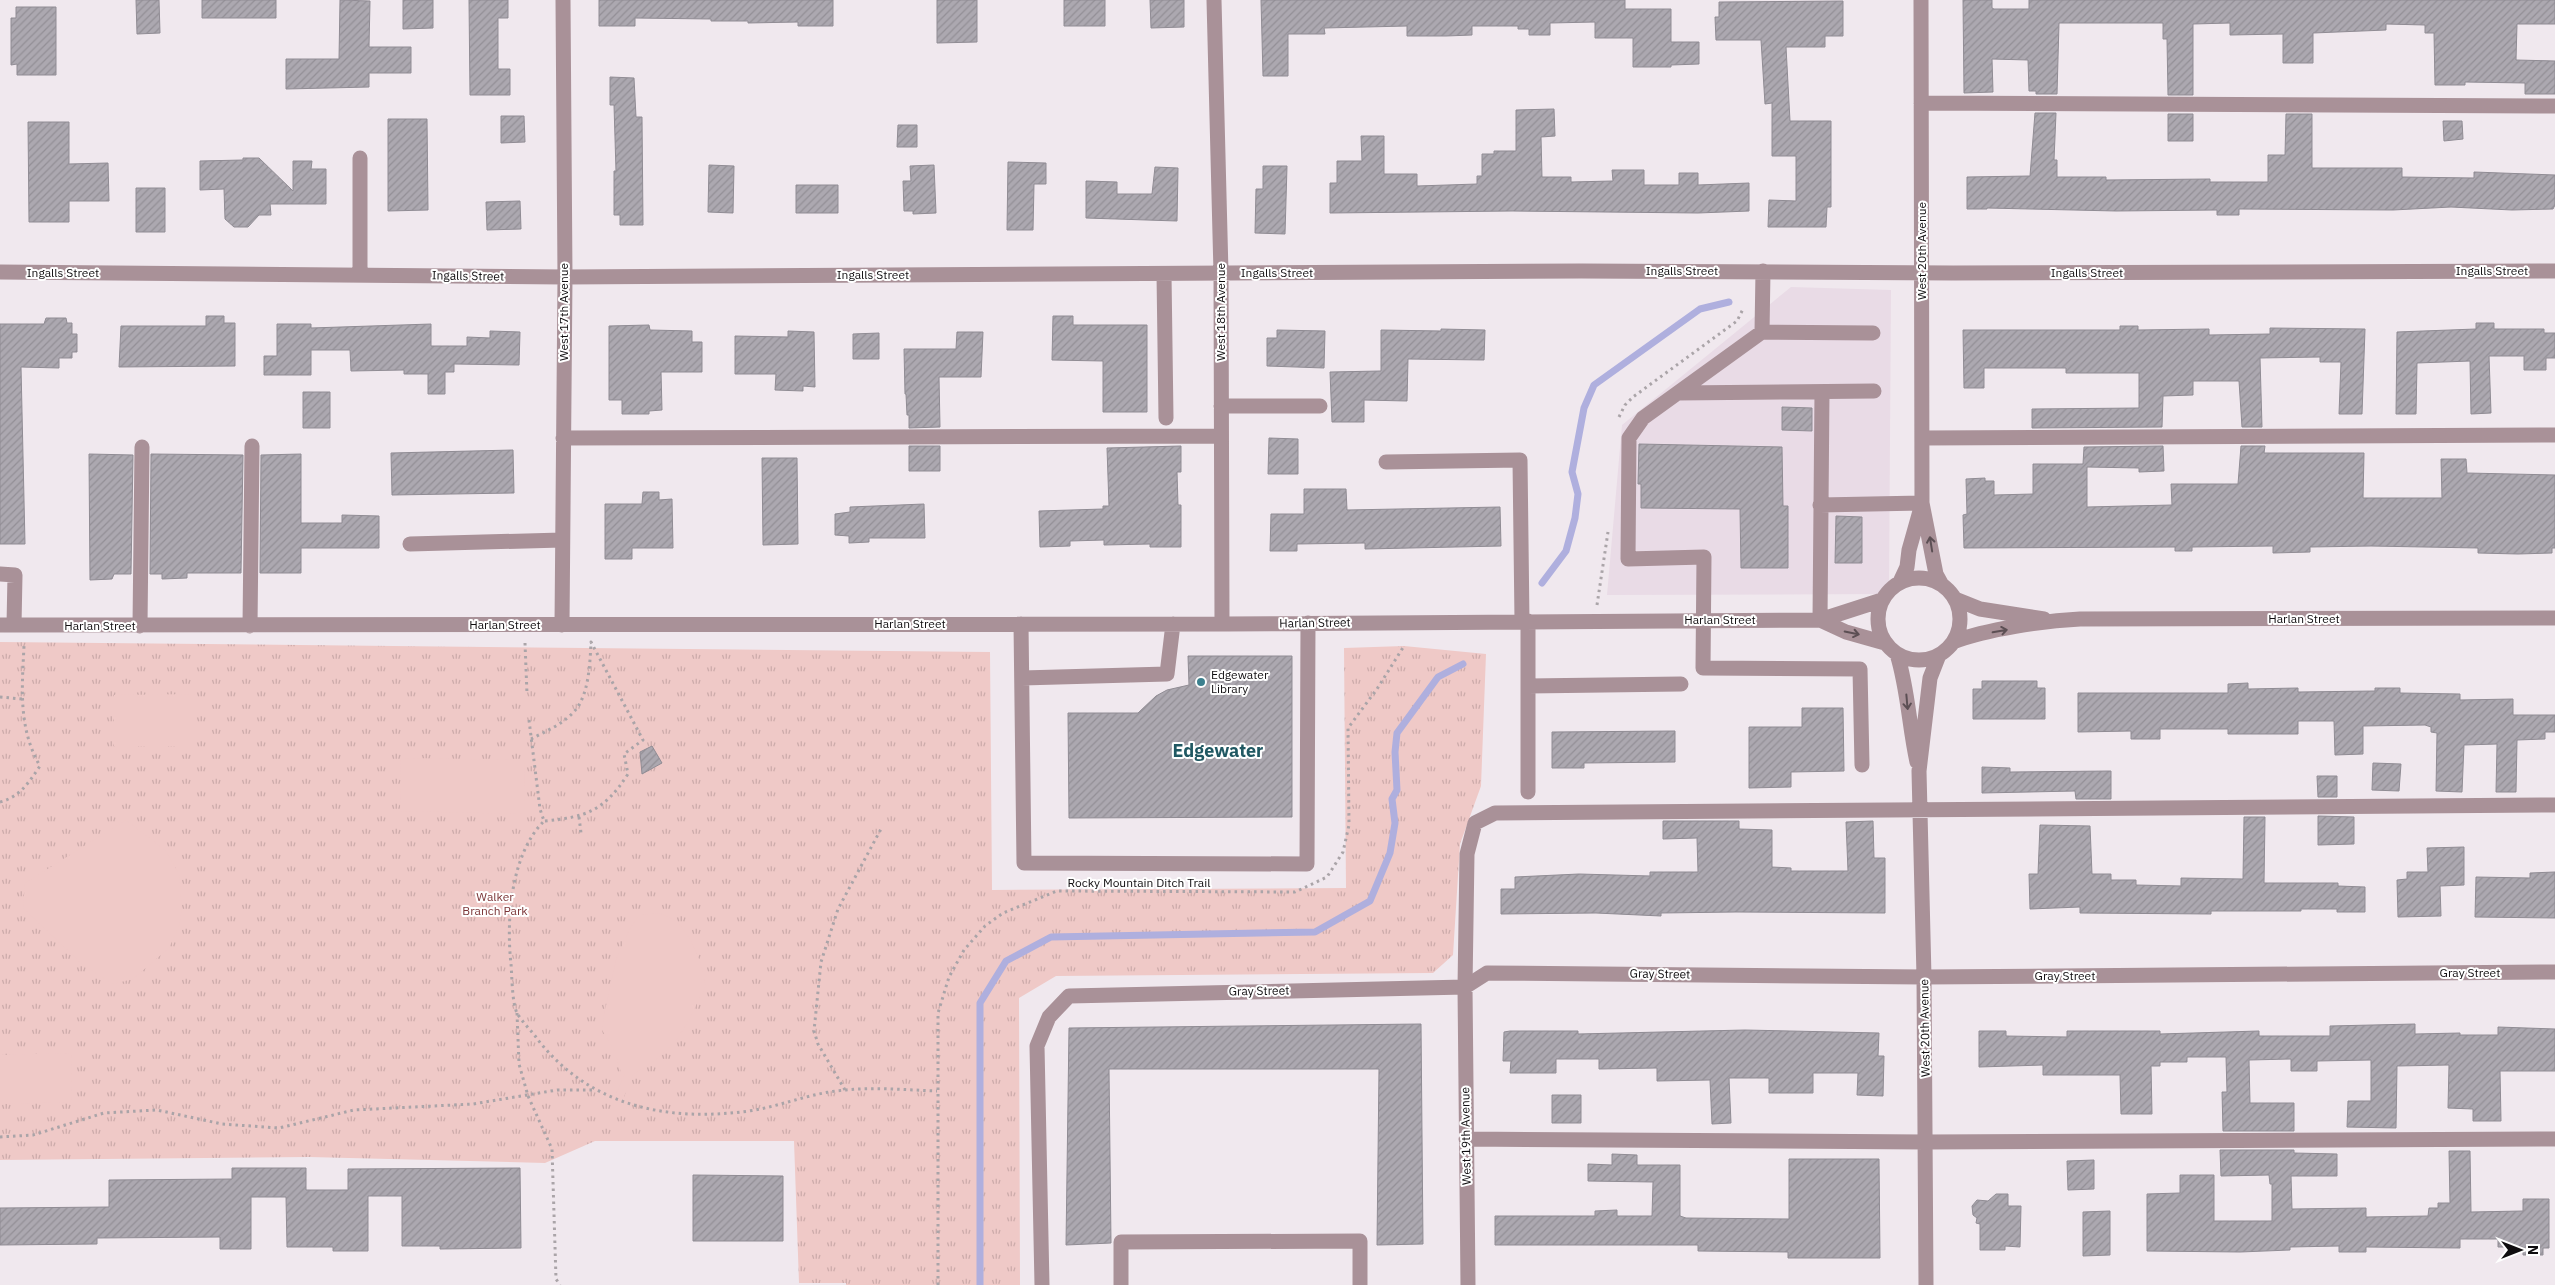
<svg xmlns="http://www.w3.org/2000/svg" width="2555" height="1285" font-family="'IBM Plex Sans',sans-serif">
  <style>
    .built { fill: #e9dbe6 }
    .park { fill: url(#park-tufts) }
    .pitch { fill: #efc9c7 }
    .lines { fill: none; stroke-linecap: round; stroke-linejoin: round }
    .stream { stroke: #afafde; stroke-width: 7 }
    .building { fill: url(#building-hatch); stroke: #908c94 }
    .path { stroke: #aaa4a8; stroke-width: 3; stroke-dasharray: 2.5 4; stroke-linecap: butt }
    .minor { stroke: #a99198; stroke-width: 15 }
    .oneway { stroke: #5c4f54 }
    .poi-dot { fill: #3c808e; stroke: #fff; stroke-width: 2 }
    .labels { text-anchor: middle; stroke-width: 4; stroke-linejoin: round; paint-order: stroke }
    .street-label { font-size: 12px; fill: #0f0d0f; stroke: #fff }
    .poi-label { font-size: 12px; fill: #0f0d0f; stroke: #fff; text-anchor: start }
    .park-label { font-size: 12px; fill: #7b3537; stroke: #fff }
    .district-label { font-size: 18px; font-weight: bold; fill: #205862; stroke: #fff }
  </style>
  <defs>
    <pattern id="park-tufts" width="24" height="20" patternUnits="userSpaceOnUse" patternTransform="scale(1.25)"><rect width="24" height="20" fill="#efc9c7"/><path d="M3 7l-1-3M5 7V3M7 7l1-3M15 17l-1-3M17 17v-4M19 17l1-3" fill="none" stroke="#ccabaa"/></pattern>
    <pattern id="building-hatch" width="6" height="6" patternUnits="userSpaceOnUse" patternTransform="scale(1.25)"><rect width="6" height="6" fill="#aca8b0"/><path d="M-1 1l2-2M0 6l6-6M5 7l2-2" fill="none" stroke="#938f96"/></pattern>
  </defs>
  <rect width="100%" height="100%" fill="#f0e8ee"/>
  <path class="built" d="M1791 287 1891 290 1889 594 1607 595 1622 425Z"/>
  <path class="park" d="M0 642 990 652 992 890 1346 888 1344 648 1404 646 1486 654 1481 786 1460 844 1453 955 1433 973 1056 976 1019 998 1020 1285H846V1283H799L794 1141H595L545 1163 309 1157 0 1160Z"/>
  <path class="pitch" d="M196 694V746H114V695Z
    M401 758 525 760 524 814 400 811Z
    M126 820 166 851 179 874 182 909 179 926 169 948 133 979 113 984 83 965 23 908 25 883Z
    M659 913C664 915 672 918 676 922 690 933 704 965 705 984 706 989 701 996 698 1001 683 1036 666 1057 633 1074L622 1102 614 1098 625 1074 621 1072 614 1050 602 1030 604 1015 616 960 629 930 639 915Z
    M71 1053 72 1102 0 1104V1055Z"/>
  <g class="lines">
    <path class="stream" d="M1542 583 1566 551 1575 518 1578 494 1572 472 1584 408 1594 385 1700 309 1729 302
      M980 1285V1003L1006 961 1051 937 1315 932 1370 901 1390 853 1395 823 1392 799 1397 790 1395 752 1397 733 1438 677 1463 664"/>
  </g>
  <path class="building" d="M136 0H159L160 33 137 34Z
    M202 0H276V18H202Z
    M340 0 370 1 369 47H411V73H369V87L286 89V59H339Z
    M403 0H433V28L403 29Z
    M469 0H508V18H498V69H510V95H470Z
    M599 0H833V26H798V22L748 23V21H711V19L635 18V26H599Z
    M937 0H977V42L937 43Z
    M1064 0H1105V26H1064Z
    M1150 0H1184V27L1151 28Z
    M1261 0H1625V9H1671V42H1699V64L1671 65V67H1633V38H1595V22L1550 23V35H1529V29H1518V26H1472V35L1446 36H1407V26L1324 28 1325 34H1288V76H1263Z
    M1963 0H1992V8L1994 9H2029V0H2555V24H2517L2516 60 2555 61V94H2525V83L2465 82V85H2435L2434 33H2425V25L2386 24V30L2313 33V63H2283V34L2230 35V23L2193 24V95H2168L2167 39H2163V23H2059L2057 94H2036V91H2029L2028 60 1992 59 1993 92 1964 93Z
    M1843 1V36H1825V47H1786L1790 121H1831V207H1827L1826 227H1768L1769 200 1796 201V156H1772V103L1765 104 1761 40H1716L1715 17H1719V2Z
    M16 7H56V75H17V64L11 65V18H16Z
    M610 77 634 78 636 117H642L643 225H620V215H614V171H616L614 105H610Z
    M1554 109 1555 136 1541 137 1542 177H1571V182L1613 181 1612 170H1644V185H1679V173H1698V185L1749 183V211L1698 213 1512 211 1330 213V183H1337V161H1362L1361 136H1384V174H1417V186L1477 184V176H1482V154H1494V151H1516V110Z
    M2035 113H2056L2054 160H2057V177H2106V180L2210 179V182H2268V155H2285L2286 114H2312V168H2402V177L2474 178V172L2555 175V205L2553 209 2512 210 2451 207 2393 210 2239 209V215H2217V210L2116 211 1987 208V209H1967V177L2030 176Z
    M2168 114H2193V141H2168Z
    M501 116H524L525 142 501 143Z
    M388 119H427L428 210 388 211Z
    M2443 121H2462L2463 139 2444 141Z
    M28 122H69V164L108 163 109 201H69V222H29Z
    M898 125H917V147H897Z
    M243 158H259L293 191V161H312L311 169H326V204H270L271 215H259L248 227H234L225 219 224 189 200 190V161L243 160Z
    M1008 162 1046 163V184H1034L1033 230H1007Z
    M709 165 734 166 733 213 708 212Z
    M934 165 936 213 913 214V211H904L903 181H911L910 166Z
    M1263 166H1287L1285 234 1255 233 1256 189H1263Z
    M1155 167 1178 168 1177 221 1086 218V181L1117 182V194H1152Z
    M796 185H838V213H796Z
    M136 188H165V232H136Z
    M520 201 521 229 487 230 486 202Z
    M206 316H224V323H235V366L119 367 121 326H206Z
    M1053 316H1073V325H1147V412H1103V361L1052 360Z
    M46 318H66L67 323H72V334H77V352H72V358H59V368L21 367 25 544H0V324H44Z
    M2476 323H2494V329H2544V333H2555V358H2546V370H2524V356H2489L2491 413 2471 414 2470 361 2417 363 2416 414H2396L2397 332 2476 329Z
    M277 324H311V328L431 324V346H467V337L490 338V331L520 332 519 365 454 364V372H445V394H428V374H404V370L351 371 350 350H311V375H264V356H277Z
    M649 325 650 330 692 331V342H702V372H661L662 410 649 411V414H622V400H609V326Z
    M2120 326H2138V330L2209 329V335L2270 334V328L2365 329 2362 414H2339L2341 362H2320V357L2260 358 2262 427H2242L2239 381H2193V395L2163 396 2162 427 2032 428V409L2139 408V373H2066V368H1984V388H1964L1963 330H2120Z
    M1441 329 1485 330 1484 360 1408 359 1407 401 1364 400V422H1332L1330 372 1381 371V330L1441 331Z
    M1277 330 1325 331 1324 368 1267 366V338H1277Z
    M788 331 814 332 815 387 803 386V391L775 390 776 374H735V336L788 337Z
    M957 332H983L981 377H939L940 427 909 428V415H907L906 394H905L904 349H956Z
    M879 333V359H853V334Z
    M303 392H330V428H303Z
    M1782 407 1812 408V431L1782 430Z
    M1269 438 1298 439V474H1268Z
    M1639 444 1782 447 1783 506H1788V568H1741L1740 509 1641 508V484H1638Z
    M909 446H940V471H909Z
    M1181 446V472H1177L1178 505H1181V547H1150V544L1104 545V540L1070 541V546L1040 547 1039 511 1103 509V506H1109L1107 448Z
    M2163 446 2164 471 2139 472V468L2087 467V507L2172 505 2171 484H2238L2241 446H2265L2264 453H2364L2363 498H2442L2441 459H2466L2467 473 2555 475V548H2552V553L2518 554 2478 553V548L2371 546 2310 547V552L2273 553V546L2192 547V551H2175V547L1964 548 1963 515 1967 514 1966 479 1985 478V481H1994V495L2033 494V464H2083L2084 447Z
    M513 450 514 493 392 495 391 453Z
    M89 454 133 455 131 574H114L112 579 90 580Z
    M151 454 243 455 241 573H187V578L162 579V574H150Z
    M301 454V523H342V515L379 516V548H301V573H260L261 455Z
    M762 458H797L798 544 763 545Z
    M1304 489H1346L1347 510 1500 507 1501 546 1365 549V543L1297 544V551H1270L1271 514H1304Z
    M643 492H659V500L672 499 673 548H632V559H605V504H642Z
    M924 504 925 538H869V542L849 543V536L835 535V514L850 512V507Z
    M1836 516 1862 517V563H1835Z
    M1188 656H1292V817L1069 818 1068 713H1138L1156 696 1167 690 1189 685Z
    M1982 681H2037V688H2045V719H1973V689H1982Z
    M2248 683V689L2298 688V692L2375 691V688H2400V693L2460 694V700L2513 699V715H2555V732H2545V739L2517 740 2516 792H2496L2497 744 2464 745 2462 792 2436 791 2437 733 2431 732V727L2425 725 2363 726V754L2335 755 2334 721H2298V734H2228V729H2160V739H2131V731L2078 732V693H2228V684Z
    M1802 708H1843L1844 771 1791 772V787L1749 788V727H1802Z
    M1675 731V762L1584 763V768H1552V732Z
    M652 746 662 763 642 774 640 752Z
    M2373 763 2401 764 2399 791 2372 790Z
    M1982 767 2010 768V772L2111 771V799H2076L2075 791 1982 793Z
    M2317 776H2337V797H2318Z
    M2318 816 2354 817V844L2318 845Z
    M2244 817H2265L2264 883H2338V886L2365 887V912H2337V909H2301V911H2211V914L2080 913V907L2030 909 2029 874H2038L2040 825 2090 826 2092 874H2111V880H2136V885L2181 886V878L2243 879Z
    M1663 821H1739V829L1772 830V867L1791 868V871H1848L1846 822 1873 821 1874 858H1885V913L1736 912 1661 913V916L1596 913 1501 914V889H1515V877L1579 874 1650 876V872H1698L1697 838 1663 839Z
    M2464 847V885L2440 886 2441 916 2398 917 2397 880 2407 879V872H2428L2427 848Z
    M2555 872V918L2475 917 2476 877 2530 878V873Z
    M1421 1024 1423 1244 1377 1245 1379 1069H1109L1111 1243 1066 1245 1069 1028Z
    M2415 1024V1034L2460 1033V1035H2498V1027L2555 1029V1071H2500L2501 1121H2473V1109L2448 1108 2449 1065 2397 1066 2396 1128 2347 1127 2348 1101H2371V1060L2317 1061V1071H2291V1059L2249 1060 2250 1103H2294V1131H2223L2222 1092H2227L2226 1057H2187V1062H2160V1066H2151L2152 1114H2121L2120 1075H2043V1065L1979 1067V1031H2006V1036L2067 1037V1031H2160V1034L2259 1031V1036H2330V1026Z
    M1745 1030 1879 1033 1878 1056H1884L1883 1096 1857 1095 1858 1073H1813V1093H1769V1078H1729L1731 1123 1712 1124 1710 1080 1657 1081V1068L1599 1069V1059H1556V1073H1510L1511 1061H1503L1504 1032 1510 1031H1578V1034Z
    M1552 1095H1581V1123H1552Z
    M2220 1150H2294V1153L2337 1154V1176H2291L2292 1209 2366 1208V1217L2428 1216 2429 1208H2438V1203H2450L2449 1151H2470L2471 1212 2523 1211V1199H2549V1248H2543V1255H2523V1247H2498V1239H2460V1248L2366 1247V1252H2339V1246L2290 1247V1250L2240 1252 2147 1251V1194L2180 1193V1175H2214V1221H2272V1184H2270L2269 1175 2221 1176Z
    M1612 1154 1637 1155V1165H1680V1216L1686 1218 1789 1219V1159H1879L1880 1258H1788V1252L1698 1251V1245H1495V1216H1595V1211L1617 1210V1216H1652L1653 1182 1588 1181V1164L1612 1165Z
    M2094 1160V1189L2068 1190 2067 1161Z
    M232 1168H306V1190H348V1169L520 1168 521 1248 440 1249V1246H402V1196H368V1251H333V1247H287L286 1197H251V1249H220V1237L97 1238V1244L0 1245V1208L109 1207V1180L232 1179Z
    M693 1175 783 1176V1241H693Z
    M1996 1194H2008V1206H2021L2020 1247 2005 1246V1250H1980V1224L1976 1223 1977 1218 1973 1215 1972 1206 1977 1200 1988 1201Z
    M2110 1211V1255L2083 1256V1212Z"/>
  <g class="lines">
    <path class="path" d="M1619 417 1625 405 1633 397 1737 321 1743 309
      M1597 605 1608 532
      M525 643 527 694
      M0 697 22 699
      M529 720 540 809 544 821C511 854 506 919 511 964 512 976 512 1003 517 1013 522 1022 532 1031 538 1040 591 1107 668 1122 749 1111 782 1106 813 1092 846 1090 876 1087 907 1090 937 1091
      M531 739C546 731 566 723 577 708 589 691 590 663 591 642L643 740 624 754 628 774C604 811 587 817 544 821
      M0 802C20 797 29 782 40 766 18 728 22 688 24 646
      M579 817 581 833
      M517 1013 519 1064 528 1096 552 1149 556 1279 560 1285
      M845 1090 818 1044 814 1031 821 962 838 909 881 829
      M0 1137 33 1135 104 1113 157 1110 222 1124 279 1128 354 1110 473 1104 557 1090H593
      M938 1285V1013L949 977 964 950 985 926 1003 913 1057 891 1295 892 1327 877 1343 852 1349 825 1348 728 1377 689 1404 646"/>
    <path class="minor" d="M1214 0 1221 273 1222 624
      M1921 0 1922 503 1936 574 1942 585
      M1921 103 2555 106
      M360 158V275
      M1763 271 1762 332 1643 418 1629 438 1628 559 1704 557 1703 668 1860 669 1862 765
      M0 272 565 277 1581 271 1953 273 2555 271
      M1164 274 1166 418
      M1762 332 1873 333
      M1678 393 1874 391
      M1221 406H1320
      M563 438 1221 436
      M1923 438 2555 435
      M1386 462 1520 460 1522 621
      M1820 505 1922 503
      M410 544 562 540
      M0 574 15 575 14 625
      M1878 619a41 41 0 1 1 82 0a41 41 0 1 1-82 0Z
      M1900 582 1907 567 1909 550 1922 504
      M1955 599 1980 609 2044 619
      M1820 620 1822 392
      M1820 620 1846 632 1885 643
      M1528 621V686L1681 684
      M1021 624 1024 863 1307 864 1308 623
      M0 625 1227 624 1820 620 1882 600
      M562 625 565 277 563 0
      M140 626 142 447
      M250 626 252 446
      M1953 642C1987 629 2043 621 2080 619L2555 618
      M1897 654C1908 689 1909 726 1917 762
      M1022 678 1167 674 1173 624
      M1528 792V686
      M1466 1139 1926 1142 2555 1139
      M1042 1285 1037 1046 1049 1017 1069 996 1465 987 1487 973 1924 977 2555 972
      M1121 1285V1242L1360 1241V1285
      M1468 1285 1465 987 1467 854 1475 823 1495 813 2555 805
      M1926 1285 1924 977 1919 771 1930 678 1939 655"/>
  </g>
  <defs><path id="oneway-shaft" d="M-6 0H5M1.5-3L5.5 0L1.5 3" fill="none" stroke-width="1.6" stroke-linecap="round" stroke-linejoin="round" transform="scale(1.25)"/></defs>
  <g class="oneway">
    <use href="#oneway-shaft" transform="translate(1931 544) rotate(-99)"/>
    <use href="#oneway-shaft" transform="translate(2000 631) rotate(-10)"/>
    <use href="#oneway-shaft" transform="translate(1852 633) rotate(12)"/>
    <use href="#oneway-shaft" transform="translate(1907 702) rotate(85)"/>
  </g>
  <circle class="poi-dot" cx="1201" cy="682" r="5"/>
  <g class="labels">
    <g class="street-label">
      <text transform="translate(1922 251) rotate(-90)" y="4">West 20th Avenue</text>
      <text x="1682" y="275">Ingalls Street</text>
      <text x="2492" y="275">Ingalls Street</text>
      <text x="63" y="277">Ingalls Street</text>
      <text x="1277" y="277">Ingalls Street</text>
      <text x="2087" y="277">Ingalls Street</text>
      <text x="873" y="279">Ingalls Street</text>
      <text transform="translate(468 276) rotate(1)" y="4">Ingalls Street</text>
      <text transform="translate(564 312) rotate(-90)" y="4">West 17th Avenue</text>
      <text transform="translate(1221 312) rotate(-90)" y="4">West 18th Avenue</text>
      <text x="2304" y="623">Harlan Street</text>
      <text x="1720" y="624">Harlan Street</text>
      <text transform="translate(1315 623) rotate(-1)" y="4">Harlan Street</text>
      <text x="910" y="628">Harlan Street</text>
      <text x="505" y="629">Harlan Street</text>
      <text x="100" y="630">Harlan Street</text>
      <text x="1139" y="887">Rocky Mountain Ditch Trail</text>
      <text x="2470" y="977">Gray Street</text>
      <text transform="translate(1660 974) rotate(1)" y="4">Gray Street</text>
      <text x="2065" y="980">Gray Street</text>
      <text transform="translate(1259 991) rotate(-1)" y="4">Gray Street</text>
      <text transform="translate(1925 1028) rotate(-91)" y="4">West 20th Avenue</text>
      <text transform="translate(1466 1136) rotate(-91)" y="4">West 19th Avenue</text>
    </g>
    <g class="poi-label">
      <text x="1211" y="679">Edgewater<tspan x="1211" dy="14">Library</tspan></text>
    </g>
    <g class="park-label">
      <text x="495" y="901">Walker<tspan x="495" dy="14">Branch Park</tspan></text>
    </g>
    <g class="district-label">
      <text x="1218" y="757">Edgewater</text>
    </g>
  </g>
  <g transform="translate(2520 1250) rotate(90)" stroke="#ffffff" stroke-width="4" paint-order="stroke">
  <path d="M0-4L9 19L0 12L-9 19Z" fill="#0f0d0f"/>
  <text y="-8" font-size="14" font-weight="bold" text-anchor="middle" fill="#0f0d0f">N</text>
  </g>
</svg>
